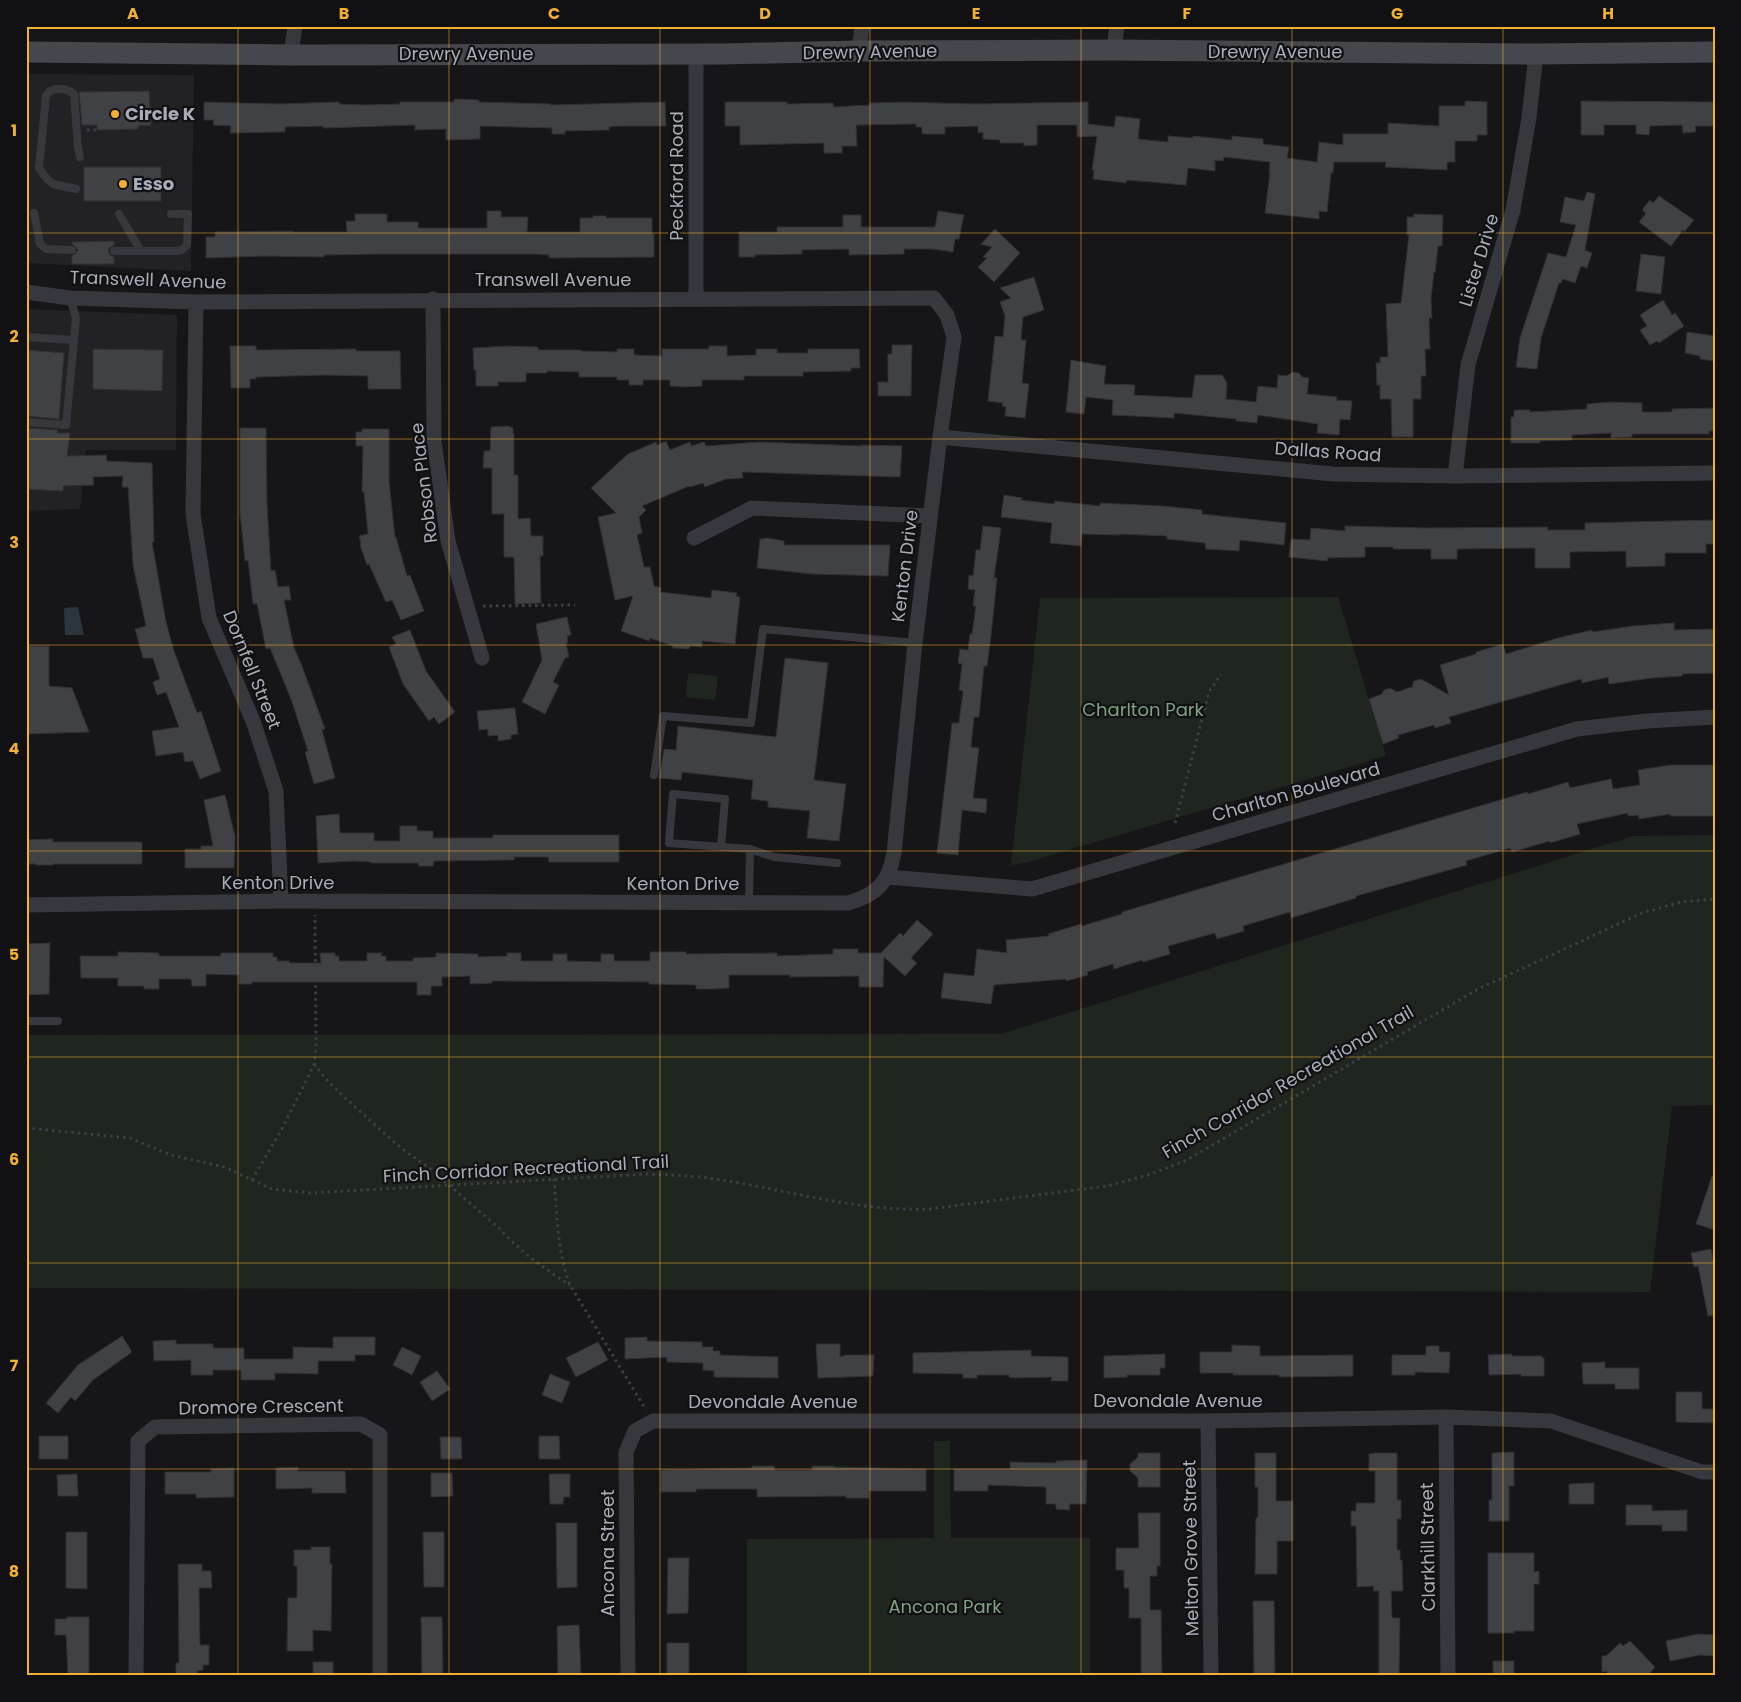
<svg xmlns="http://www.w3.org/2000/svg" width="1741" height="1702" font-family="Poppins,sans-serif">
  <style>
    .built { fill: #222225 }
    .green { fill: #1e261f }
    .water { fill: #2c353c }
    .building { fill: #404145; stroke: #303034 }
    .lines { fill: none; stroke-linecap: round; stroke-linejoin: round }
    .path { stroke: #3d3f44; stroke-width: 3; stroke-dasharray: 2.5 4; stroke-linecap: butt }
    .lane { stroke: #37383d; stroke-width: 8 }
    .street { stroke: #37383d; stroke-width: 15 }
    .secondary { stroke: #45474d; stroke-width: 21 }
    .grid { fill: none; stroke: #f2b134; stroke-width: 1; stroke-opacity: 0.55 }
    .poi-dot { fill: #f2b134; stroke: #111113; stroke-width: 2 }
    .labels { text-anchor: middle; stroke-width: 4.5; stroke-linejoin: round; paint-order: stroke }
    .street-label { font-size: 18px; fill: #a8adb8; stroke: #111113 }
    .poi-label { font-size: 18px; font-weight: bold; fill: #a8adb8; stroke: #111113; text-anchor: start }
    .park-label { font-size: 18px; fill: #7fa381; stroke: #111113 }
    .neatline { fill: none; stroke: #f2b134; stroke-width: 2 }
    .grid-label { font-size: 16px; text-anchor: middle; font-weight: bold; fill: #f2b134 }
  </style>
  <rect width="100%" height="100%" fill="#161618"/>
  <path class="built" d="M29 74 194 75 191 271 26 263V98Z
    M26 309 177 315 176 450H86L80 509 26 511Z"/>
  <path class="green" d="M1338 597 1386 756 1025 863 1011 865 1040 598Z
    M688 673 718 676 715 700 686 697Z
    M1715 835V1105L1672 1106 1650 1292 26 1288V1035L1001 1034 1633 836Z
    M934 1441H950L951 1538H1090V1676H747V1539L934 1538Z"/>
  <path class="water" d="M78 607 84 635H65L64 608Z"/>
  <path class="building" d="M149 91 151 125 138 126V129L97 130V125H82L79 92Z
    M454 99 479 100V102L551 104V105L665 102 666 126H619L609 127V130L565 131V134H552V128L480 126V139L446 140V129L415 130V125L323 128V126L285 127V132L230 133 231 126 213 125 214 120H204V102L280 104 339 102V104L365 105 400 104V102H454Z
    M1465 101 1487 102V135H1477V141H1455V162H1447V170L1385 167 1386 162H1334L1333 173H1331L1327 212 1319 211V219L1265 213 1270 173H1269L1270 162 1224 157 1223 161 1215 160V171L1188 168 1186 185 1127 180 1126 183 1093 179 1094 170H1092L1097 136 1077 137V125H1037V145L1024 146V143H1000V140L983 139V132L978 133V126L945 127V134H922V127H916V124L856 125 857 146H842V153H824V143L740 145V126H725V102H787V104L833 103 834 107 870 105V103L903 102 974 104 1088 102V124L1114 127 1116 116 1140 119 1138 139 1168 142V136L1193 138V136L1232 140V136L1263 139V144L1289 147 1287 158 1317 162 1319 142 1343 145V134H1388V123L1439 126V106H1465Z
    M1581 101 1715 102V126H1695L1696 132 1683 133 1682 125 1650 126 1649 135 1636 134V125H1604V135H1581Z
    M84 167H161V201H84Z
    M1587 192 1595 194 1585 250 1592 253 1587 268 1581 266 1575 283 1563 279 1561 283H1559L1541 338 1537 369 1516 367 1520 338 1548 253 1566 257 1576 225 1560 222 1565 197 1584 201Z
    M1659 196 1694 220 1684 232 1683 230 1671 246 1639 222 1646 213 1642 210 1650 200 1653 203Z
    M487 211H501V217H528L527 232H580V218H593V216H606V218H652V234H654V257L549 258V255L534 254H379L324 255V257L264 256 206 258V237H215V232L293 231V232H347L346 221H355V214H387V222H418V228H487Z
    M938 211 964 215 959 239H955L953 252 933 249H904V254L849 255V249L802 250V254L755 255V257H739V232H777V227H843V215H861V227H935Z
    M1414 214 1443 215 1442 246H1438L1435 273 1434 272 1431 298 1432 318H1429L1430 349H1425L1426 376H1421V399H1413V437H1392L1391 399H1380V385H1377L1376 363H1380V357H1388L1386 304 1401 303 1409 235H1407V217H1414Z
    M995 229 1020 253 994 282 978 267 987 258 983 257 992 247 981 244Z
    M114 241V245L109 248 108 251 111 256 114 257V264H72V256L76 253 78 250 75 246 72 244V242Z
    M1641 254 1665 257 1661 294 1636 291Z
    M1034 277 1044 310 1023 317 1021 340H1026L1022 383 1029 384 1025 418 1005 416 1006 407 1002 406 1003 403 988 401 995 336 1003 337 1005 316 1000 302 1011 298 1000 288Z
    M1663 300 1672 315 1675 313 1684 326 1659 343 1657 341 1650 345 1640 330 1647 326 1640 315Z
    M1687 332 1715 336V361L1700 359V356L1685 353Z
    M892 345H912L911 396H878V382H888V354H892Z
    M230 346H256V350L356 349V351H400L401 389H368V376L326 375 256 377V379H250V388H231Z
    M509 346 538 347V350H581V351L617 352V349H634V355L662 356V349H709V346H727V356L756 355V349H777V353H808V349H859L860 368H851V371L803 372V376H744V380H702V386L684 387 670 386V380H643V385H629V380H617V377H579V372L547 371V373H526V382H498V386H476V370H474L473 348Z
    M93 349 163 350 162 391 93 389Z
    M26 350 64 353 59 419 26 416Z
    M1071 360 1106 366 1104 384 1135 385 1134 395 1192 398 1195 375H1222L1227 383 1226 399 1256 402 1258 386 1277 388 1278 375 1287 376 1292 372 1299 373 1302 377 1309 378 1307 394 1337 397 1336 400 1352 401 1350 420 1340 419 1339 435 1317 433 1318 424 1258 415 1257 423 1236 421V419L1174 413V418L1112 415 1113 400 1086 397 1084 414 1066 412Z
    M1611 402 1642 403V412H1672V409L1715 408V431H1709V434H1632V437L1611 438V433L1572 435V440L1540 441V443H1511V417H1514V410H1530V412L1587 409V404Z
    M508 426 513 428V433L514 434V475H518V519L530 518 531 536H543V556H540L541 603 515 604 514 557H504V514H492V468H483L484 451H490L491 427Z
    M27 428 58 430 57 433H70L67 456 106 455 107 461 152 463 154 542H152L166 622 174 651 197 713 201 711 221 771 200 779 193 761 185 762 183 752 156 756 152 731 179 727 166 692 157 695 153 682 160 679 153 658H143L135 629 146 626 133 565 128 487H122L123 476 93 477 94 485 63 486V491L26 489Z
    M240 428H266L267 505 271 571 275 570 278 587 289 586 291 600H284L294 648 302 666 325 729 322 730 335 778 314 784 305 752 308 751 291 699 270 648 266 649 257 604H253L248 560 245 561 240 513Z
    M362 429H389V481L395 537H396L407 576 410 575 424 611 401 620 392 600 386 602 369 564 367 565 360 545 361 543 359 536 368 534 364 492H362L363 446H356V432H362Z
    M666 441 670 450 690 442 691 446 704 442 706 446 760 442 861 446V445L902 446 900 477 742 472 743 478 726 479 705 487 703 483 690 487 689 486 642 506 646 510 639 517 642 533 637 535 644 567H650L654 586 661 588 660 592 711 598 712 590 737 593 736 596 740 597 735 644 702 641V647L690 646 689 649 672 648 673 646 650 638 649 641 621 631 633 596 615 600 598 517 616 513 591 488 628 454 656 442 657 445Z
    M1004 495 1022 498 1021 500 1054 504 1055 501 1100 506V503L1162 506 1202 510V514L1286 523 1284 545 1240 540 1239 551 1206 549 1205 543 1167 539V536L1120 534V535L1082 534 1081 546 1050 543 1052 523 1001 517Z
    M1715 520V544H1706V553H1665V566L1626 567V551L1570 552V568H1535V548L1457 549V559H1431V549H1393V547H1365V557L1328 558 1327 561 1289 557 1291 539 1310 540 1311 528 1345 531V526L1427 528 1548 527 1547 530H1585V523Z
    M983 526 1001 528 994 578H997L991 636 987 666H984L979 717H974L971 747 979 748 973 798 987 799 986 813 962 810 958 855 937 853 952 723H959L963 691 959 690 962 664 958 663 960 649 968 650 970 634H972L976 606H973L975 590 968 589 969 575 973 576 976 550H980Z
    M767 538 784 541V545H890L888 576 812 574 757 568 760 539Z
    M567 617 571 635 567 636 568 643H566L569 657 565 658 553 682 559 685 545 714 522 702 542 660 536 624Z
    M1674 623V630L1715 629V673L1682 674V676L1652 678 1609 684 1608 677 1582 683 1581 679 1449 717 1451 723 1435 728 1434 725 1398 735 1399 738 1383 744 1369 699 1382 694 1384 690 1390 688 1397 692 1412 687 1414 681 1421 679 1449 695 1440 665 1476 654V652L1503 644 1506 654 1558 638 1592 630V632L1633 626Z
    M410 630 426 671 455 712 439 724 434 717 429 721 403 684 389 647 396 644 392 637Z
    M26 646H49V686L72 688 89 732 26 734Z
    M785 658 828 663 814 780 846 784 839 841 807 838 810 811 768 807V801L751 799 753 780 682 772 681 780 659 778 664 749 676 750 678 726 776 737Z
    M515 708 518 734 511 735V739L498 741V735L488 736V729L479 730 477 711Z
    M1671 765H1715V816H1670V814L1639 819 1638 815 1628 816V813L1577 824 1580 834 1550 843V841L1512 852 1510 848 1466 861 1467 865 1356 896V898L1291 918 1290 912 1243 926 1244 931 1217 939 1215 933 1168 946 1170 954 1143 962 1142 960 1114 969 1113 964 1087 972 1088 975 1066 981V979L994 985 991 1004 941 998 944 973 974 976 977 949 1007 953 1006 940 1049 936 1048 934 1081 924 1082 926 1122 914V912L1527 792 1528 794 1568 782 1570 788 1611 779 1613 789 1640 785 1638 770Z
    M225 795 235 836 234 868H185V849H201V846H213L204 800Z
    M339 814 340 833H374V841H400V826H417V831H433V838H493V835H619V862H549L548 857H514V860L434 861 433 866H419L418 863H371V862L354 861 318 863 316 816Z
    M53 839V842H142V864H53V865H36V864H26V840Z
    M917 920 933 934 911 958 917 963 905 976 884 957 883 987H859V976L790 977V975H729V988L715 989H696V985L649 984V982L492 981V983L470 984V976L442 977V986H431V995H417V982H252V984H239V975L206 974V986H192L191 979H159V989H144V986H118V978H81L80 956H118V952L159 953V956H221V953H273V957H277V961H289V963H321L320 953H335V956H339V961H367V953H382L381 956H386V961H413V958L436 957V953L478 954V957L507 956V953H521V961H553V954H567V961L601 962V954H614V961H650V952H686V954L777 953V956L833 954V949H858V953H881L900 933 903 936Z
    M50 943 49 994 26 995V944Z
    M1712 1176H1715V1230L1696 1224Z
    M1711 1249 1715 1268V1315L1708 1316 1698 1266 1694 1267 1691 1253Z
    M122 1336 132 1352 93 1380 75 1401 71 1397 58 1413 46 1403 78 1365Z
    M333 1337H375V1355H355V1361H318V1374L275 1373V1380H241V1370H213V1375H191V1360L154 1361 153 1341 176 1340V1344H213V1348H244V1359H293V1347L333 1348Z
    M647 1337V1341L702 1342V1347H713V1351H720V1355L778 1357V1378L714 1377V1371L703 1370V1363L667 1362V1357L625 1359V1338Z
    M598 1342 608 1360 576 1377 566 1358Z
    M816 1344H840V1357L846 1355H874L873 1376 818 1378Z
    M1232 1345 1260 1346V1356L1353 1355V1376L1279 1377V1375H1233V1373H1200V1352H1232Z
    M1426 1346H1439V1352H1450L1449 1373 1415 1372V1375H1392V1355H1426Z
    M402 1347 421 1356 412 1375 393 1365Z
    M1031 1350V1356L1068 1357V1381H1051L1052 1377 1015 1378 1009 1377V1375H977V1378H963V1374L913 1373V1353Z
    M1165 1354V1368H1160V1375H1127V1377L1104 1378V1356Z
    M1512 1354V1356H1542V1358H1544V1376H1521V1374L1489 1375 1488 1355Z
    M1605 1362V1368H1639V1389H1615V1384H1583L1582 1363Z
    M437 1371 450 1389 432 1401 420 1382Z
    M550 1374 570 1382 562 1403 542 1395Z
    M1676 1392H1702V1409H1715V1423L1676 1422Z
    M39 1436H68V1459H39Z
    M539 1436H559L560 1459H539Z
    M440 1437H461L462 1459H441Z
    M1514 1452V1486H1509V1521H1489V1500H1492V1453Z
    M1138 1453H1160V1487H1138V1478L1130 1471V1464L1138 1457Z
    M1255 1453H1276V1501H1293V1541H1277V1574H1255L1256 1518 1258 1517V1487H1255Z
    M1375 1453H1397V1500H1401V1519H1397V1550H1400V1560H1402L1403 1591H1391L1392 1618H1400L1399 1676H1379V1591H1373L1374 1586 1357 1587 1356 1526H1351V1511H1356V1503H1375V1471H1369V1454Z
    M1087 1460 1086 1504H1069L1070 1510 1056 1509V1504H1046V1487L988 1485V1491H954V1469H1010V1462L1056 1463V1461Z
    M752 1466H774L775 1470H812V1466H834V1467L926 1469V1491H869V1498H846V1496L757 1497V1489H696V1492H661V1470L752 1468Z
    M298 1467V1471H345L346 1493H312V1488L276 1489V1468Z
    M234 1468V1497L196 1498V1494H165V1472H211V1469Z
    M431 1473H452L453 1496 431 1497Z
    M77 1474 78 1496H58L57 1475Z
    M549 1474H570V1497H564L563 1504H550Z
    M1594 1483V1504H1569V1484Z
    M1626 1505H1652V1511L1687 1510V1531H1662V1525H1626Z
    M1138 1513H1160V1566H1157V1576H1150V1610H1161L1162 1676H1141V1618H1129V1588H1124V1570H1116V1548H1139Z
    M556 1523H577V1587L557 1588Z
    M66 1532H87V1589L66 1588Z
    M423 1532H444V1587H424Z
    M311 1547H330V1564H332L331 1631 313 1630V1651H287L288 1598H297V1566H294V1550H311Z
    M1488 1553H1534V1572L1539 1571V1584H1534V1631H1514V1633H1488Z
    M668 1558H689L688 1613 667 1614Z
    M178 1564H202V1571H211L212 1588H199L200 1645H209V1665H203V1670L197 1671 198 1676H176V1663H179Z
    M1253 1601H1274L1275 1676 1254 1674Z
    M67 1617H89V1676H68L66 1635H55V1619H67Z
    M421 1617H442L443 1676H422Z
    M579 1625 581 1676H558L557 1626Z
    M1698 1634 1715 1635V1656L1700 1655 1670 1661 1666 1641Z
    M1630 1641 1655 1667 1647 1676H1607V1671L1602 1672V1656H1606L1620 1643 1623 1646Z
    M667 1643H689V1676H667Z
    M1493 1661H1514V1676H1493Z
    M313 1662H333V1676H313Z"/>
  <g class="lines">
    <path class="path" d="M87 130H97
      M483 606 575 605
      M1175 823 1209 692 1221 674
      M314 1064C328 1083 345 1098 363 1114 382 1131 401 1150 423 1163L499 1228C519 1250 544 1269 570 1285
      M26 1128 130 1138 171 1155 224 1167 272 1189 311 1193 647 1174C664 1175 682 1175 700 1177 776 1186 851 1212 929 1209L1107 1186 1148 1175 1187 1160 1478 989 1642 913 1681 902 1715 899
      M554 1179C557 1215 557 1251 570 1285L646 1410
      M252 1180 283 1127 308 1077 314 1064 316 1049 315 915"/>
    <path class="lane" d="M76 189 53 184 47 179 39 168 46 96C50 86 67 88 74 94L78 148 80 157
      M34 213 40 244 46 249 72 250
      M119 214 141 251
      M114 251H177L182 250 187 245 188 214H171
      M26 337 74 340 76 318 70 298
      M26 422 66 425 74 340
      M654 775 663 716 751 723 763 629 915 643
      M721 846 725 799 673 794 669 843 750 849 749 903
      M750 849 774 857 837 863
      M26 1021H58"/>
    <path class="street" d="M1114 50 1117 26
      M859 51 862 26
      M291 55 295 26
      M26 292 70 298 196 302 934 298 947 315 954 337 940 437 915 643 894 853C889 882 877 895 848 903L281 901 26 905
      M696 298V54
      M433 299 434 441 448 541 482 658
      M196 302 193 514 209 618 253 721 276 791 281 901
      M940 437 1333 474 1455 476 1715 473
      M1455 476 1468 365 1513 210 1529 118 1536 54
      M694 538 752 508 930 516
      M887 877 1032 889 1577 729 1647 721 1715 717
      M1446 1417 1448 1676
      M1208 1421 1211 1676
      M136 1676 138 1441 155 1427 361 1424 380 1435V1676
      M628 1676 626 1452 635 1431 653 1421H1208L1446 1417 1551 1421 1702 1472H1715"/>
    <path class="secondary" d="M26 52 291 55 722 54 859 51 1114 50 1536 54 1715 52"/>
  </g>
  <path class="grid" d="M238 26V1676M449 26V1676M660 26V1676M870 26V1676M1081 26V1676M1292 26V1676M1503 26V1676M26 233H1715M26 439H1715M26 645H1715M26 851H1715M26 1057H1715M26 1263H1715M26 1469H1715"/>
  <g class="poi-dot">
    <circle cx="115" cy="114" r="5"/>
    <circle cx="123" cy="184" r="5"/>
  </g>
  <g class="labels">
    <g class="street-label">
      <text transform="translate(870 52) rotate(-1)" y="6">Drewry Avenue</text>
      <text x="1275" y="58">Drewry Avenue</text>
      <text x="466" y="60">Drewry Avenue</text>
      <text transform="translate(677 176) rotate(-90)" y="6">Peckford Road</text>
      <text transform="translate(1479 260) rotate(-73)" y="6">Lister Drive</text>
      <text transform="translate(148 280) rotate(2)" y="6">Transwell Avenue</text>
      <text x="553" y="286">Transwell Avenue</text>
      <text transform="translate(1328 452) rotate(4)" y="6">Dallas Road</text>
      <text transform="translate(424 483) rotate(-97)" y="6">Robson Place</text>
      <text transform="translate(905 566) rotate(-83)" y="6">Kenton Drive</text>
      <text transform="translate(252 670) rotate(68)" y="6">Dornfell Street</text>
      <text transform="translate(1296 792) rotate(-16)" y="6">Charlton Boulevard</text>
      <text x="278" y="889">Kenton Drive</text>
      <text x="683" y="890">Kenton Drive</text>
      <text transform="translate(1288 1082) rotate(-30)" y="6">Finch Corridor Recreational Trail</text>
      <text transform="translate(526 1169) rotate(-3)" y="6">Finch Corridor Recreational Trail</text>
      <text x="1178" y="1407">Devondale Avenue</text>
      <text x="773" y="1408">Devondale Avenue</text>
      <text transform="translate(261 1407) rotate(-1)" y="6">Dromore Crescent</text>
      <text transform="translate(1428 1547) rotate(-91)" y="6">Clarkhill Street</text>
      <text transform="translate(1191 1548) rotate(-91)" y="6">Melton Grove Street</text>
      <text transform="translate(608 1553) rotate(-90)" y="6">Ancona Street</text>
    </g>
    <g class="poi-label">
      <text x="125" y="120">Circle K</text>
      <text x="133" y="190">Esso</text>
    </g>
    <g class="park-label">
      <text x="1143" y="716">Charlton Park</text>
      <text x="945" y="1613">Ancona Park</text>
    </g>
  </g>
  <rect width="1741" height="1702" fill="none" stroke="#111113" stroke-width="55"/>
  <rect x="28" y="28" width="1686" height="1646" class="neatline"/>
  <g class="grid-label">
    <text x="133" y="19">A</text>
    <text x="344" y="19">B</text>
    <text x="554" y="19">C</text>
    <text x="765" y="19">D</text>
    <text x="976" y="19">E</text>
    <text x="1187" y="19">F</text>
    <text x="1397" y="19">G</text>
    <text x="1608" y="19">H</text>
    <text x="14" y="136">1</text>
    <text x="14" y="342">2</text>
    <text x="14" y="548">3</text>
    <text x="14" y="754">4</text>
    <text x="14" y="960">5</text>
    <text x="14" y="1165">6</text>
    <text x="14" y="1371">7</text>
    <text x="14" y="1577">8</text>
  </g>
</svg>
